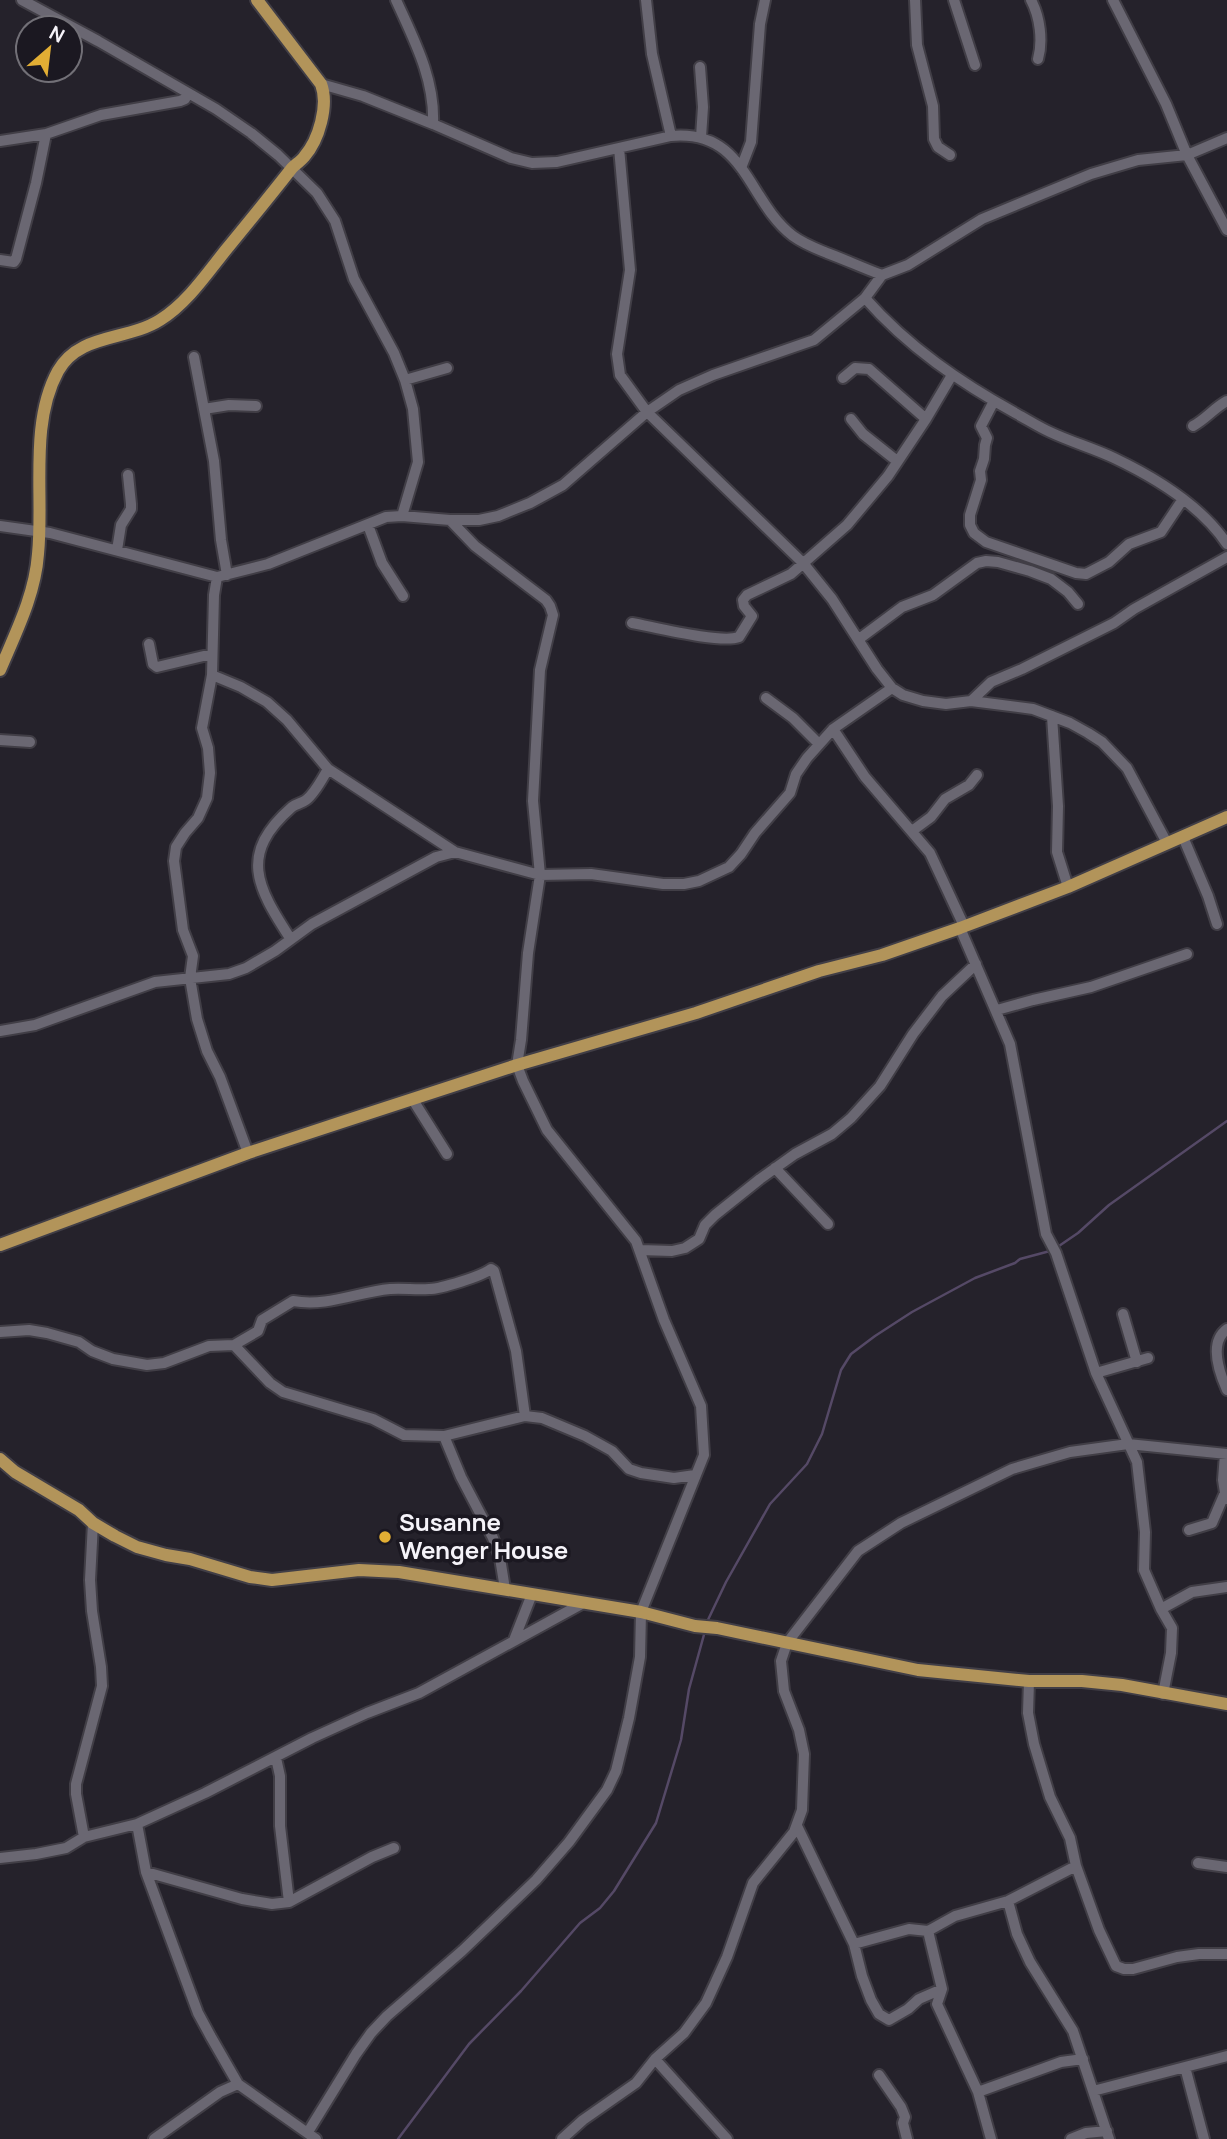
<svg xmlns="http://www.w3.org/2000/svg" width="1227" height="2139" font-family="Manrope,sans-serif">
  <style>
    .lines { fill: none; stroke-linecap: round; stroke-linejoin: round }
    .stream { stroke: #554966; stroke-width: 2.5 }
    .minor-casing { stroke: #413e46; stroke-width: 14 }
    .major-casing { stroke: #413e46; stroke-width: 16 }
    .minor { stroke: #6a6772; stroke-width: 10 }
    .major { stroke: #b2945a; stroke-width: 12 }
    .poi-dot { fill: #e2ae34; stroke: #1b1821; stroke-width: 2.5 }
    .labels { text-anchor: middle; stroke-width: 7; stroke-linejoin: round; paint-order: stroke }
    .poi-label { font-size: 24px; font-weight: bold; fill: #f5f3f9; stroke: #1b1821; text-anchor: start }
  </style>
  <rect width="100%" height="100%" fill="#25222b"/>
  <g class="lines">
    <path class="stream" d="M1056 1248 1078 1233 1109 1205 1227 1121
      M706 1624 726 1582 770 1504 807 1464 822 1434 841 1370 851 1354 875 1336 912 1312 975 1278 1015 1263 1020 1259 1050 1251
      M398 2139 469 2044 521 1991 580 1923 600 1908 614 1891 656 1823 681 1740 689 1689 705 1631"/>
    <g class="minor-casing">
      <path id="minor" d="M22 0 98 41 216 109 251 133 278 155 317 193 335 221 354 279 394 353 405 380 413 409 418 462 402 516
        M396 0C414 40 435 79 433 124
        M646 0 652 54 671 136
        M915 0 917 45 933 106 934 139 938 147 950 155
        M954 0 975 65
        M1031 0C1040 17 1043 41 1038 59
        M1113 0 1166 104 1187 155 1227 230
        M700 67 703 107 701 137
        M321 84 363 96 433 124 511 158 532 163 557 162 671 136C746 129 747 201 793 236 804 244 815 248 827 253 846 260 863 268 882 275
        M0 141 46 134 101 115 180 101 185 99 188 93
        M619 148 630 270 617 354 620 375 647 412 803 563 832 599 877 669 892 688 903 695 923 701 946 704 971 701 1033 709 1070 723 1088 733 1102 742 1127 768 1167 843
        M741 168 751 142 760 24 765 0
        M0 260 14 262 16 259 36 183 46 134
        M865 298C908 347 961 383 1017 414 1028 420 1039 427 1050 432 1071 442 1093 448 1114 458 1156 478 1201 505 1227 544
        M194 357 214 461 221 540 227 575
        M843 378 855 368 869 369 926 419
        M405 380 447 368
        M994 401 981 426 987 438 985 445 984 459 980 471 981 480 970 515V525L974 533 986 542 1076 573 1086 574 1109 562 1129 544 1161 532 1183 499
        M204 409 229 405 256 406
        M851 419 863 434 897 461
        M1193 426C1206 419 1214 408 1227 401
        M368 525 382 563 403 596
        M0 526 50 533 217 577 268 564 386 517 402 516 450 520H479L498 516 530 503 563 485 647 412 679 390 713 375 814 340 865 298 882 275 908 265 982 219 1091 174 1138 160 1187 155 1227 138
        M117 550 121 525 131 509V504L128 475
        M217 577 214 595 212 675 202 728 208 748 210 773 207 798 198 818 185 833 176 847 174 861 183 930 193 956 190 978 197 1019 207 1051 220 1077 248 1153
        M632 623C654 627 721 644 739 637L752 616 744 606 743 600 747 595 791 574 847 525 888 476 926 419 952 375
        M859 639 902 607 933 595 977 563 986 561 998 562 1030 571 1051 579 1068 592 1078 604
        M149 644 153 664 157 667 212 654
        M212 675 241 687 267 702 287 720 328 769 455 852 540 875 591 874 663 884H684L699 881 729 867 741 854 755 833 790 793 796 774 807 758 833 729 892 688
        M766 698 793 718 819 744
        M971 701 991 682 1022 669 1114 623 1134 609 1227 557
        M1052 716 1058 806 1057 852 1068 887
        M833 729 865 777 930 853 964 926
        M0 740 30 742
        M912 831 931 817 945 799 969 785 977 775
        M1183 837 1208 896 1217 924
        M960 928 1010 1044 1046 1234 1056 1253 1096 1373 1137 1462 1145 1532 1144 1570 1161 1609 1172 1628 1171 1653 1163 1694
        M290 938C257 887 238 854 292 807 296 804 302 803 306 800 315 793 322 779 328 769
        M997 1010 1033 1000 1091 987 1187 954
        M0 1031 35 1025 155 982 229 974 246 968 275 951 312 924 436 857 455 852
        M413 1100 447 1154
        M775 1168 828 1224
        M640 1250 672 1251 685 1248 699 1239 705 1225 715 1215 760 1179 795 1154 832 1134 851 1118 880 1086 913 1034 942 996 976 964
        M1123 1314 1137 1362
        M1227 1329C1209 1342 1219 1372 1227 1390
        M0 1332 29 1330 47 1333 79 1342 92 1351 113 1359 147 1365 164 1363 209 1346 234 1345 258 1331 262 1320 293 1301C328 1307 357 1292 390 1289 403 1288 416 1290 429 1289 441 1289 482 1276 491 1269L494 1271 516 1351 525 1416
        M234 1345 270 1383 283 1392 373 1419 404 1435 444 1436 525 1416 542 1418 585 1436 612 1451 629 1469 641 1473 674 1478 695 1475
        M1096 1373 1148 1358
        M444 1436 461 1477 493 1538 500 1558 505 1589
        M1225 1454 1223 1480 1226 1499
        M1189 1530 1212 1523 1224 1495
        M1161 1609 1192 1592 1227 1587
        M514 1640 532 1594
        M1029 1681 1028 1713 1034 1744 1050 1797 1070 1838 1076 1866 1099 1930 1116 1966 1124 1969H1133L1177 1957 1199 1954H1227
        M276 1758 280 1776V1826L289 1902
        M137 1824 146 1872 198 2013 211 2037 238 2084 316 2139
        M797 1826 854 1944 862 1976 871 2000 879 2014 889 2020 908 2009 919 1999 942 1989
        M84 1837 76 1794V1784L102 1686 101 1667 92 1611 90 1580 93 1523
        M0 1858 36 1854 66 1848 84 1837 137 1824 205 1793 312 1738 367 1713 419 1693 585 1602
        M1198 1863 1227 1867
        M146 1872 242 1899 272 1904 289 1902 372 1857 394 1848
        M1008 1901 1017 1934 1030 1962 1073 2031 1109 2139
        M928 1931 942 1989 937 2004 978 2092 991 2139
        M854 1944 909 1929 928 1931 955 1916 1008 1901 1076 1866
        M655 2059 727 2139
        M1185 2067 1204 2139
        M879 2075 901 2107 905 2117 903 2123 907 2139
        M1093 2091 1227 2056
        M978 2092 1061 2062 1083 2059
        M308 2132 356 2054 371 2033 387 2016 462 1951 536 1880 569 1842 607 1790 616 1771 629 1718 640 1657 641 1612 704 1455 701 1406 664 1320 636 1241 547 1130 523 1081 517 1065 521 1040 528 953 540 875 533 801 540 670 553 615 550 606 546 600 475 546 450 520
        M154 2139 220 2092 238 2084
        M562 2139 583 2120 636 2083 655 2059 684 2033 706 2003 727 1957 753 1883 794 1832 802 1810 804 1754 799 1730 784 1691 781 1661 787 1643 858 1551 901 1523 1012 1469 1070 1452 1128 1444 1227 1454
        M1071 2139 1086 2133 1107 2131"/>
    </g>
    <g class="major-casing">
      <path id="major" d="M0 670C16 632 35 595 38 554 44 496 29 424 58 371 79 333 127 341 160 320 186 304 206 275 225 251 248 223 270 196 292 168 296 164 301 161 304 157 319 140 329 105 321 84L257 0
        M0 1245 248 1153 339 1123 517 1065 696 1013 819 971 882 955 960 928 1068 887 1227 817
        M0 1459 15 1472 79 1510 93 1523 115 1536 137 1547 166 1555 190 1559 250 1577 272 1580 359 1570 399 1572 641 1612 695 1626 717 1628 918 1670 1029 1681H1082L1122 1685 1227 1704"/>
    </g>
    <use href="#minor" class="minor"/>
    <use href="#major" class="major"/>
  </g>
  <circle class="poi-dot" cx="385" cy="1537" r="7"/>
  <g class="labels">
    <g class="poi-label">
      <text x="399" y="1531">Susanne<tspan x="399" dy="28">Wenger House</tspan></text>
    </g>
  </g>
  <g transform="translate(49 49) rotate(28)"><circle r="33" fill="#1b1821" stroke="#727077" stroke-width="2"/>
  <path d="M0-5L12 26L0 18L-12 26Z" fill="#e2ae34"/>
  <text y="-10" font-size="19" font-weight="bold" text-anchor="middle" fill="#f5f3f9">N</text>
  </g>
</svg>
